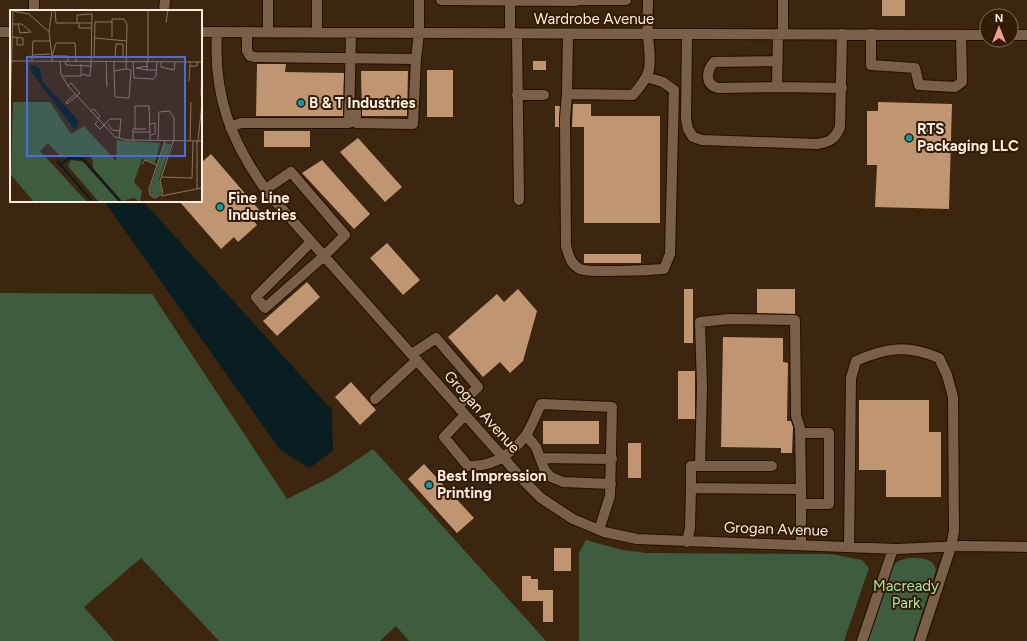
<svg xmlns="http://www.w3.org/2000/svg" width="1027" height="641" font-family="Figtree,sans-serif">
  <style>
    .green { fill: #3e5d3f }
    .water { fill: #081e21 }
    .building { fill: #bf9671 }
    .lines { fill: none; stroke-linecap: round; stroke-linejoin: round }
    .minor-casing { stroke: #230e00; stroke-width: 12 }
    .minor { stroke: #7b6049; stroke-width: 10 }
    .culture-dot { fill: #0f9aa8; stroke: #331c05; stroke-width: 1.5 }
    .labels { text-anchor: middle; stroke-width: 4; stroke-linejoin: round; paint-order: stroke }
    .street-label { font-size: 15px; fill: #fcecdf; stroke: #331c05 }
    .poi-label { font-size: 15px; font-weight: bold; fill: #fcecdf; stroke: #331c05; text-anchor: start }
    .park-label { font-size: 15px; fill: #a6e1a6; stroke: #331c05 }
    .inset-river { fill: none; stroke: #081e21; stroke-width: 2 }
    .inset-road { fill: none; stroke: #897562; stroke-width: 1 }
    .view { fill: #4a6ed9; fill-opacity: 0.15; stroke: #4a6ed9; stroke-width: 2 }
    .inset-edge { fill: none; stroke: #fcecdf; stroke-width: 2 }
  </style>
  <rect width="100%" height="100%" fill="#3d260f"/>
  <path class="green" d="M0 293 152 294 287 499 331 477 373 449 546 641H409L396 626 380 641H219L141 558 84 607 114 641H0Z
    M586 540 622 550 646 553 830 554 862 560 869 568 844 641H579V553Z
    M908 558C920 558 933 557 936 570L913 641H868L894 565 898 561Z"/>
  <path class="water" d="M104 201H143L332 410 333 451 309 468 280 450Z"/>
  <path class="building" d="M882 0H905V16H882Z
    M533 61H546V70H533Z
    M257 64H286L285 72 344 73 343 116H256Z
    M427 70H453V117H427Z
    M361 71H408L407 116H362Z
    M878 102 952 104 949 209 875 207 877 165H867V111H878Z
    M573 104H591V116H660V223H584V127H572Z
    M555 106H560L559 127H555Z
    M264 131H310V147H264Z
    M358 138 402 187 385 202 340 152Z
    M211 154 261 212 253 220 257 225 238 242 234 237 221 249 179 201H201V163Z
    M322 160 370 214 354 229 302 173Z
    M387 243 420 280 403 295 370 258Z
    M584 254H641V263H584Z
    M307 282 320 297 277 336 263 321Z
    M518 289 537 311 523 361 510 373 500 362 483 377 448 337 497 294 504 302Z
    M684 289H693V343H684Z
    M757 289H795V314L757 313Z
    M723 337 783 338V362L788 363 787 421H791L793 427 792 453H781V448L721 447Z
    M678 371H695V419H678Z
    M351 382 376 410 360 425 335 397Z
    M859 400H929V432H941V497H886V470H859Z
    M543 421H599V444H543Z
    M628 443H641V478H628Z
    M424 464 474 518 457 533 408 479Z
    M554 548H571V571H554Z
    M522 576H531V579H538V590H553V622H543V601H522Z"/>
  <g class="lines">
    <g class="minor-casing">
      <path id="minor" d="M268 0V32
        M441 0 576 1
        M576 0H626
        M34 11V0
        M164 11 165 0
        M0 32H11
        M201 32 987 35
        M217 32C213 96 231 142 268 193L524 481 541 498 573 519 604 532 637 539 897 549 961 546 1027 547
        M247 32V51L250 56 255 57 416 59 419 33V0
        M317 32V0
        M510 33V2
        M517 33 519 200
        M568 34 567 94 633 95C655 70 650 65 648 35 647 23 648 11 648 0
        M687 34 686 119 688 129 693 137 702 140 817 144C830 142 835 139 840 127L842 34
        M778 34 777 87 842 88
        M783 34V0
        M871 34V65L915 68 919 85 955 87 962 82 961 35
        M1011 35H1027
        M777 87 718 88C705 85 706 71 714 62L778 61
        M567 94 565 118 566 246C569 256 570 263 580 269 588 273 652 270 664 269L670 254 674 90 663 82 646 77
        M517 95H544
        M356 111V123L413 124 416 59
        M230 127 241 123H349L351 33
        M266 189 291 172 345 235 324 256 265 308 256 297 311 242
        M412 354 436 338 478 387 458 406
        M375 399 417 360
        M465 415 444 437 468 466C493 467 511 455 526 435 532 426 536 414 541 404L612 407 610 496 599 530
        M800 433H829V504H801
        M526 435 536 447 545 471 551 477 563 482 611 484
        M540 458 612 459
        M700 466 702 387 700 322 729 319 795 320 796 416 800 428 801 489
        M691 488V466H772
        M687 542 690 528 691 488 801 489V545
        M849 547 851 378 856 361C887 347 908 345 939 358L947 375 953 397 954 531 951 547 920 641
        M862 641 893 549"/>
    </g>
    <use href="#minor" class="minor"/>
  </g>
  <g class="culture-dot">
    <circle cx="301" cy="103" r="4"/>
    <circle cx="909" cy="138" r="4"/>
    <circle cx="220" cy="207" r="4"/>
    <circle cx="429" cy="485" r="4"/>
  </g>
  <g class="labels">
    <g class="street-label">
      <text x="594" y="24">Wardrobe Avenue</text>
      <text transform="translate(482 412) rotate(48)" y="5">Grogan Avenue</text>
      <text transform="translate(776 529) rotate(2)" y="5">Grogan Avenue</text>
    </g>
    <g class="poi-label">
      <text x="309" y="108">B &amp; T Industries</text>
      <text x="917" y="134">RTS<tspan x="917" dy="17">Packaging LLC</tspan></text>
      <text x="228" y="203">Fine Line<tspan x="228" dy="17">Industries</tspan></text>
      <text x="437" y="481">Best Impression<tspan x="437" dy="17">Printing</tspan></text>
    </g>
    <g class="park-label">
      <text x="906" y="591">Macready<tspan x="906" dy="17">Park</tspan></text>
    </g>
  </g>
  <g transform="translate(10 10)">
    <rect width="192" height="192" fill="#3d260f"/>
    <path d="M3 92H40L61 124 74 116 106 151 107 130 150 133 145 153 132 149 124 172 132 181 130 192 124 188 112 191 83 158V150L78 144 73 147H51L38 133 30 141 77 192H24L1 165ZM155 133 161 134 149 170 152 182 146 187 141 185 140 179ZM61 150 73 152 109 192H89L58 156Z" fill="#3e5d3f"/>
    <path d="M25 55 30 59 32 71 68 110V116L64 119 20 60V56Z" fill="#081e21"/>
    <path class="inset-river" d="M47 151 83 192M50 155 59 148 73 149 111 192"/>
    <path class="inset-road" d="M45 0 46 13H67M3 1 19 4 39 22 42 0M102 12H85L84 47H105M69 13V18H82M156 13 158 0M2 14H12L13 15 21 22 10 23 8 14M39 22 42 46M2 27 13 28V35H7V27M85 28 117 31M102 28V9H114L117 14 116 59 104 61V52M106 34H113V47H105ZM22 45 40 44M42 46 46 33H65L66 52M0 51 192 52M22 51 23 31H41M42 51V46H58V52M50 52 51 64 58 76 105 127 118 130 192 131M55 52 56 55 81 56 82 4 67 5V13H82M96 52 97 77M123 52 124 68 143 69 146 66 147 52M137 52V60H147M138 52V0M151 52V57L164 60 165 52M180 52V56H187V52M137 60 126 58 137 56M104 61 105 87 119 88 121 60 116 59M72 64 80 66 81 56M52 66H71V54M179 71 180 56M58 76 61 73 70 83 57 94 56 92 65 84M191 86 192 52M80 101 84 99 90 106 87 109M0 104 3 0M88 111 85 114 90 119 100 109H111L109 128M98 114 102 120 111 121M140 114 145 113V124L141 125M125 119V96H139L140 122M123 122V119H136M123 130V122H140V131M148 131 149 102 159 101 164 108V129L150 171 153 183 145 188 140 185 139 179 155 131M180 131 181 92M187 131V179M188 131 192 93M132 154 135 150 147 155M152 167 182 168 183 131M151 186 192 178"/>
    <path class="view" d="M17 47H175V146H17Z"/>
    <rect width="192" height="192" class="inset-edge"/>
  </g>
  <g transform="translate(999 28)"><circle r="19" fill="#331c05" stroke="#836f5c"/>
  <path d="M0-3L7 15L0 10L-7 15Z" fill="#f59d8e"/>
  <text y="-6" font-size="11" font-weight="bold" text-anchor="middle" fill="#fcecdf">N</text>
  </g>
</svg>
